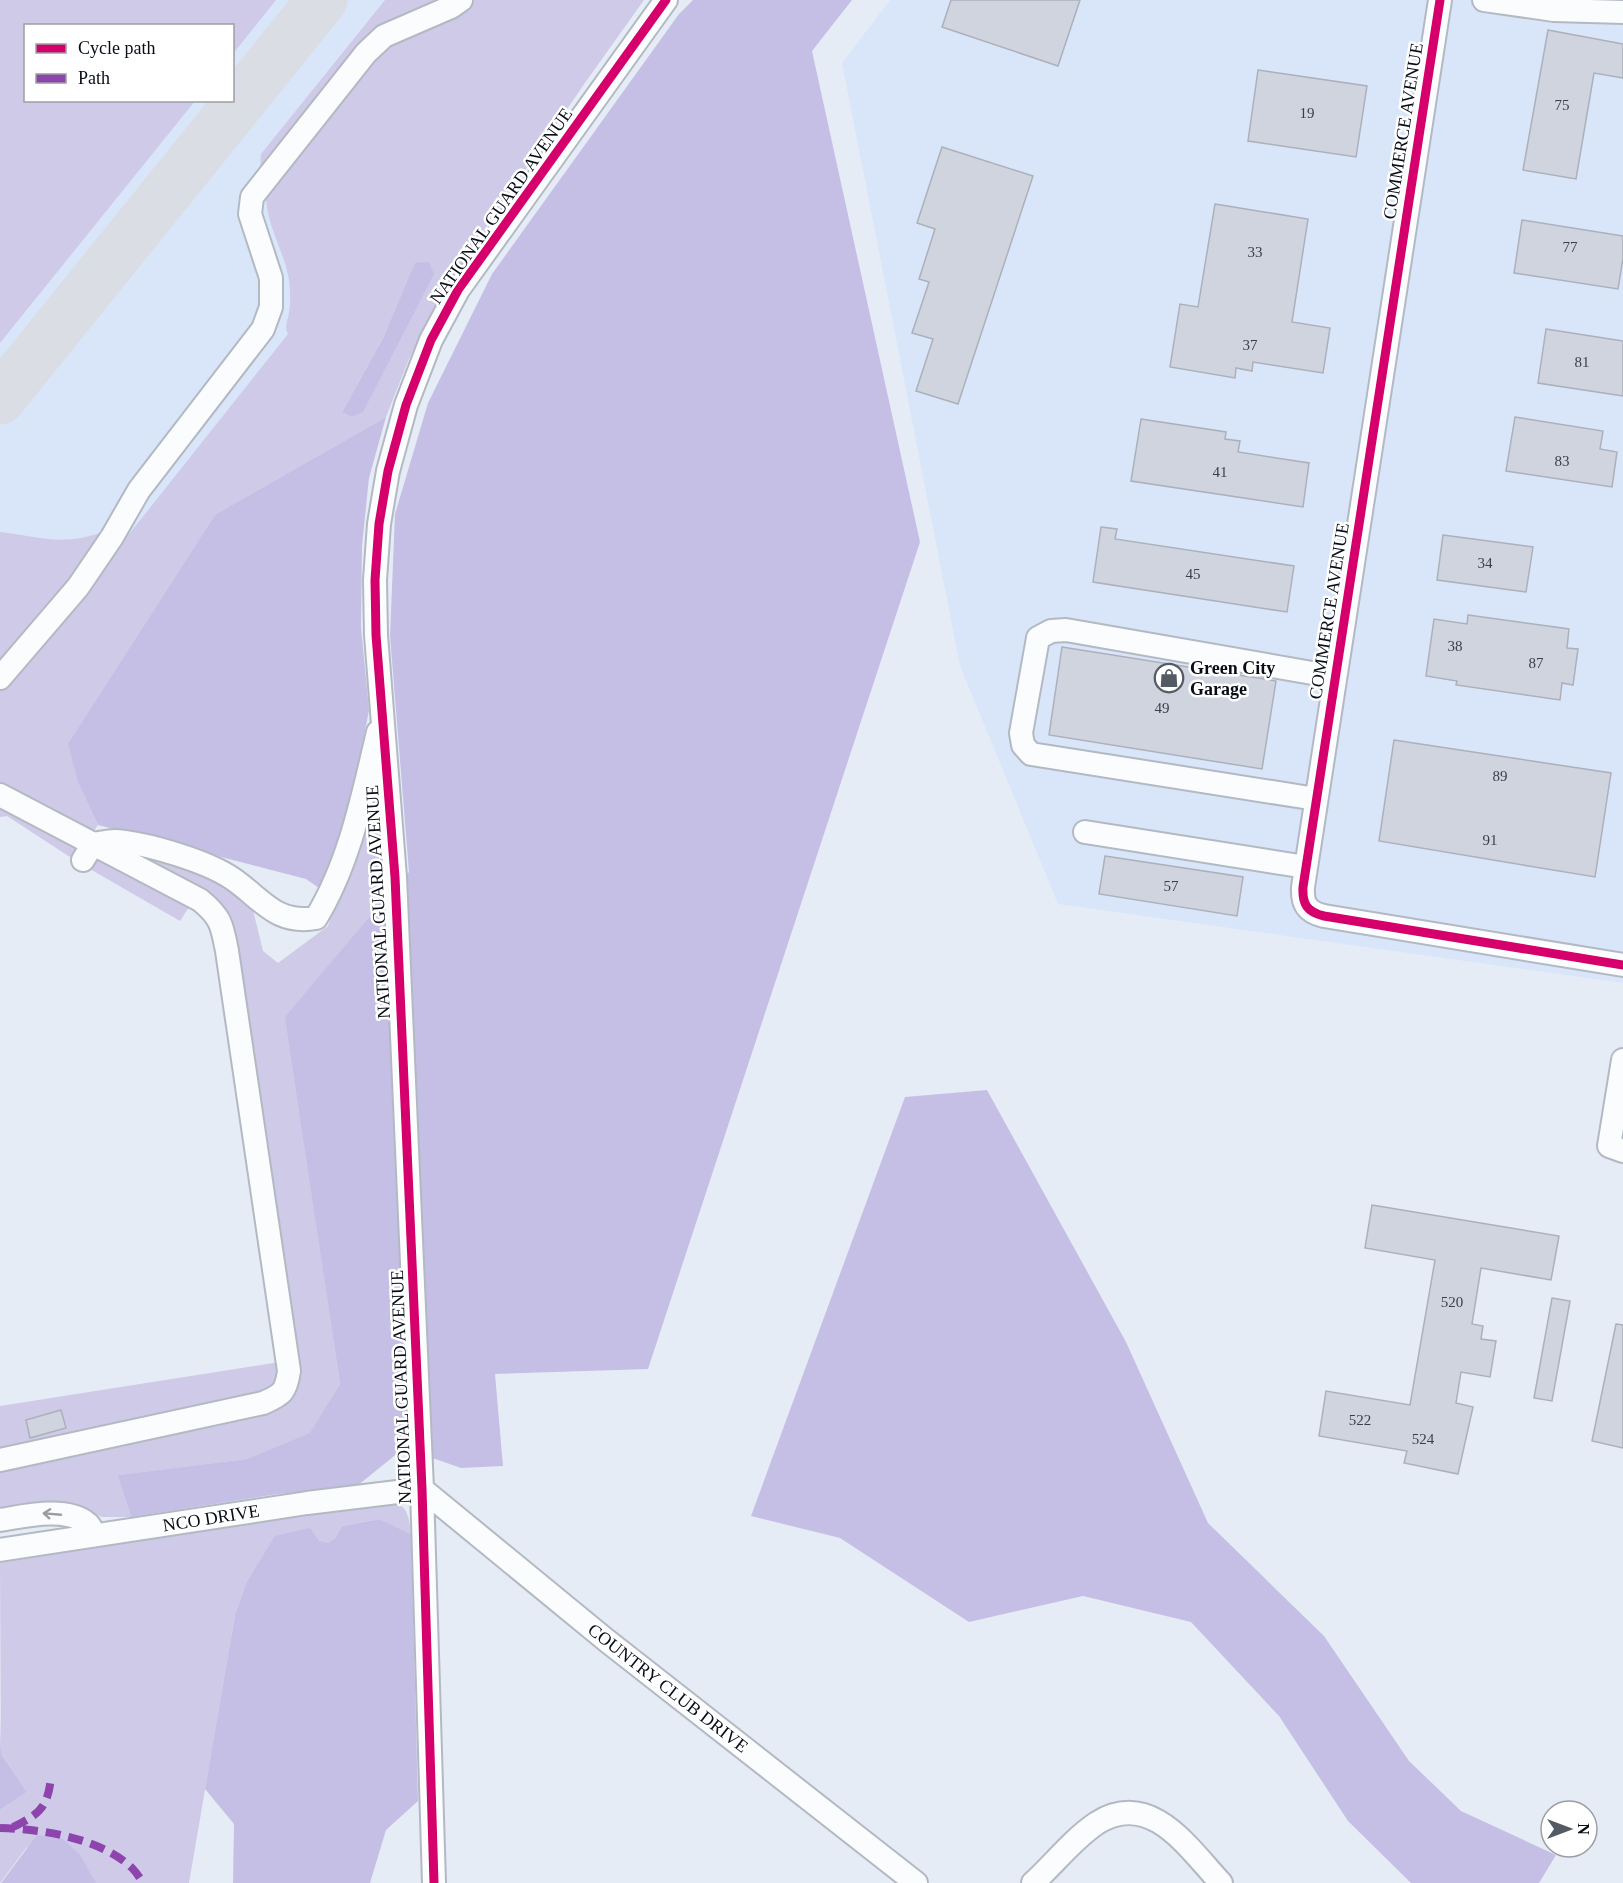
<svg xmlns="http://www.w3.org/2000/svg" width="1623" height="1883" font-family="'Times New Roman',serif">
  <style>
    .built { fill: #d9e6fa; fill-rule: evenodd }
    .green { fill: #cecae8; fill-rule: evenodd }
    .forest { fill: #c6bfe5 }
    .lines { fill: none; stroke-linecap: round; stroke-linejoin: round }
    .taxiway { stroke: #dadee4; stroke-width: 51 }
    .building { fill: #d0d4df; stroke: #acb0ba; stroke-width: 1.5 }
    .minor-casing { stroke: #b3b9c3; stroke-width: 26 }
    .minor { stroke: #fbfcfe; stroke-width: 22 }
    .quiet { stroke: #8e44ad; stroke-width: 8; stroke-dasharray: 15 8; stroke-linecap: butt }
    .cycleway-casing { stroke: #fff; stroke-width: 13 }
    .cycleway { stroke: #d6006c; stroke-width: 9 }
    .oneway { stroke: #999ca1 }
    .labels { text-anchor: middle; stroke-width: 5; stroke-linejoin: round; paint-order: stroke }
    .number-label { font-size: 15px; fill: #393f48 }
    .street-label { font-size: 18px; fill: #070d16; stroke: #fff }
    .poi-label { font-size: 18px; font-weight: bold; fill: #070d16; stroke: #fff; text-anchor: start }
  </style>
  <rect width="100%" height="100%" fill="#e5ecf6"/>
  <path class="built" d="M0 0H547L68 744 79 785 0 787ZM26 26H232V100H26Z
    M890 0H1623V983L1058 904 960 666 842 63Z"/>
  <path class="green" d="M0 0H276L233 54 232 26H26V100L195 101 0 343Z
    M385 0H446L409 16 260 171 261 154Z
    M474 0H644L587 80 443 290 409 359 386 417 216 514 79 785 98 825 91 835 0 787V691L83 592 288 334C284 326 288 321 289 312 291 302 290 290 289 280 284 250 266 225 266 195L383 47 454 13ZM415 264 351 417 342 412 383 338Z
    M106 531 107 534 0 666V532C43 537 62 547 106 531Z
    M377 773 386 894 366 921 301 1119 340 1384 311 1433 246 1459 119 1475 131 1517H102L77 1507 0 1510V1470L268 1408 296 1366 228 917 116 848 165 860 230 886 253 910 263 951 278 963 328 926Z
    M0 802 81 845 73 859 7 816 0 817Z
    M96 855 191 904 180 921 90 869Z
    M283 1352 278 1384 267 1392 0 1454V1406L280 1362ZM61 1411 65 1428 30 1437 26 1420Z
    M393 1501C409 1507 409 1519 411 1534L380 1519 342 1526 336 1537 328 1543 276 1536 246 1583 235 1615 189 1883H73L27 1847 0 1883V1810L27 1792 1 1754 0 1563Z"/>
  <path class="forest" d="M693 0H852L812 51 920 542 648 1369 495 1374 503 1466 461 1468 404 1448 357 1486 278 1494 131 1517 118 1475 246 1459 310 1433 340 1384 285 1017 366 921 386 894 409 872 390 636 395 514 428 403 492 274 679 14Z
    M429 262 434 274 363 412 351 417 342 412 383 338 415 263Z
    M386 417 369 478 362 546 361 627 369 710 347 823 322 890 306 879 98 825 79 785 68 744 216 514Z
    M987 1090 1126 1342 1208 1523 1324 1636 1409 1761 1461 1811 1556 1855 1539 1883H1411L1348 1821 1279 1716 1191 1622 1083 1596 969 1622 840 1538 751 1516 905 1097Z
    M380 1519 411 1534 418 1801 386 1830 370 1883H233L234 1824 205 1789 235 1615 246 1583 275 1536 310 1528 319 1541 328 1543 336 1537 342 1526Z
    M0 1720 1 1754 27 1792 0 1810Z
    M37 1835 63 1839 80 1855 96 1883H1Z"/>
  <g class="lines">
    <path class="taxiway" d="M0 399 322 0"/>
  </g>
  <path class="building" d="M951 0H1080L1058 66 942 27Z
    M1548 30 1623 44V78L1594 73 1576 179 1523 170Z
    M1258 70 1367 86 1356 157 1248 141Z
    M942 147 1033 176 958 404 916 391 933 339 912 333 929 282 919 279 935 229 917 223Z
    M1215 204 1308 219 1292 322 1330 328 1323 373 1253 362 1252 371 1236 368 1235 378 1170 367 1180 304 1198 307Z
    M1522 220 1623 236V258L1618 289 1514 273Z
    M1546 329 1623 341V396L1538 383Z
    M1515 417 1603 431 1600 449 1617 452 1612 487 1506 471Z
    M1141 419 1226 432 1225 439 1240 441 1238 452 1309 463 1303 507 1131 481Z
    M1101 527 1117 529 1115 539 1294 566 1287 612 1093 582Z
    M1443 535 1533 547 1526 592 1437 580Z
    M1468 615 1569 629 1567 648 1578 649 1573 685 1562 683 1560 700 1456 685 1457 681 1426 676 1434 619 1467 624Z
    M1062 647 1276 681 1262 769 1049 735Z
    M1394 740 1611 773 1595 877 1379 841Z
    M1105 856 1243 877 1237 916 1099 894Z
    M1372 1205 1559 1236 1551 1280 1481 1268 1472 1324 1483 1326 1481 1339 1496 1341 1490 1377 1461 1372 1456 1403 1473 1407 1458 1474 1404 1463 1407 1451 1319 1436 1326 1391 1410 1405 1435 1260 1365 1248Z
    M1552 1298 1570 1301 1552 1401 1534 1398Z
    M1616 1324 1623 1325V1448L1592 1441Z
    M61 1410 66 1428 30 1438 26 1420Z"/>
  <g class="lines">
    <g class="minor-casing">
      <path id="minor" d="M1440 0 1303 887C1302 904 1307 912 1324 916L1623 965
        M1484 0 1554 10 1623 12
        M0 678 78 587 112 537 139 490 263 329 271 307V278L250 214 252 197 366 53 384 36 451 7 461 0
        M0 795 200 900C221 917 222 925 227 951L289 1371C286 1392 282 1395 263 1403L0 1460
        M1316 799 1031 754 1023 745 1021 733 1038 638 1051 631 1066 630 1335 677
        M1085 832 1306 867
        M83 860 93 844C100 843 108 841 115 841 146 843 207 861 233 879 262 899 276 925 316 918 350 862 363 795 378 732
        M1623 1060 1609 1146 1623 1151
        M422 1489 606 1640 916 1883
        M0 1520C25 1516 67 1506 88 1524 91 1527 93 1532 96 1535
        M0 1550 307 1503 422 1489
        M434 1883 422 1489 395 877 376 635 375 580 379 524 388 471 406 405 431 340 458 290 666 0
        M1033 1883C1054 1864 1073 1839 1097 1823 1151 1789 1189 1849 1221 1883"/>
    </g>
    <use href="#minor" class="minor"/>
    <path class="quiet" d="M13 1827C40 1814 48 1807 51 1777
      M0 1828C41 1829 101 1838 132 1868 136 1872 140 1878 143 1883"/>
    <g class="cycleway-casing">
      <path id="cycleway" d="M1440 0 1303 887C1302 904 1307 912 1324 916L1623 965
        M434 1883 422 1489 395 877 376 635 375 580 379 524 388 471 406 405 431 340 458 290 666 0"/>
    </g>
    <use href="#cycleway" class="cycleway"/>
  </g>
  <defs><path id="oneway-shaft" d="M-6 0H5M1.5-3L5.5 0L1.5 3" fill="none" stroke-width="1.6" stroke-linecap="round" stroke-linejoin="round" transform="scale(1.5)"/></defs>
  <use class="oneway" href="#oneway-shaft" transform="translate(52 1514) rotate(-175)"/>
  <defs>
    <g id="shop-ring" transform="scale(1.5)"><circle r="9.5" fill="#fff" stroke="#555b64" stroke-width="1.5"/><path d="M-5-2.5h2.3a2.7 3.5 0 0 1 5.4 0H5L5.5 6h-11ZM-1.5-2.5h3a1.5 2.3 0 0 0-3 0Z" fill="#555b64"/></g>
  </defs>
  <g fill-rule="evenodd">
    <use href="#shop-ring" x="1169" y="678"/>
  </g>
  <g class="labels">
    <g class="number-label">
      <text x="1562" y="110">75</text>
      <text x="1307" y="118">19</text>
      <text x="1570" y="252">77</text>
      <text x="1255" y="257">33</text>
      <text x="1250" y="350">37</text>
      <text x="1582" y="367">81</text>
      <text x="1562" y="466">83</text>
      <text x="1220" y="477">41</text>
      <text x="1485" y="568">34</text>
      <text x="1193" y="579">45</text>
      <text x="1455" y="651">38</text>
      <text x="1536" y="668">87</text>
      <text x="1162" y="713">49</text>
      <text x="1500" y="781">89</text>
      <text x="1490" y="845">91</text>
      <text x="1171" y="891">57</text>
      <text x="1452" y="1307">520</text>
      <text x="1360" y="1425">522</text>
      <text x="1423" y="1444">524</text>
    </g>
    <g class="street-label">
      <text transform="translate(1403 131) rotate(-81)" y="6">COMMERCE AVENUE</text>
      <text transform="translate(501 206) rotate(-55)" y="6">NATIONAL GUARD AVENUE</text>
      <text transform="translate(1329 611) rotate(-81)" y="6">COMMERCE AVENUE</text>
      <text transform="translate(378 902) rotate(-93)" y="6">NATIONAL GUARD AVENUE</text>
      <text transform="translate(401 1387) rotate(-92)" y="6">NATIONAL GUARD AVENUE</text>
      <text transform="translate(211 1518) rotate(-9)" y="6">NCO DRIVE</text>
      <text transform="translate(668 1688) rotate(38)" y="6">COUNTRY CLUB DRIVE</text>
    </g>
    <g class="poi-label">
      <text x="1190" y="674">Green City<tspan x="1190" dy="21">Garage</tspan></text>
    </g>
  </g>
  <rect x="24" y="24" width="210" height="78" fill="#ffffff" stroke="#9c9ea2" stroke-width="1.5"/>
  <rect x="36" y="44" width="30" height="9" fill="#d6006c" stroke="#9c9ea2" stroke-width="1.5"/>
  <text x="78" y="54" font-size="18" fill="#070d16">Cycle path</text>
  <rect x="36" y="74" width="30" height="9" fill="#8e44ad" stroke="#9c9ea2" stroke-width="1.5"/>
  <text x="78" y="84" font-size="18" fill="#070d16">Path</text>
  <g transform="translate(1569 1829) rotate(90)"><circle r="28" fill="#ffffff" stroke="#9c9ea2" stroke-width="1.5"/>
  <path d="M0-4.5L10 22L0 15L-10 22Z" fill="#555b64"/>
  <text y="-9" font-size="16" font-weight="bold" text-anchor="middle" fill="#070d16">N</text>
  </g>
</svg>
